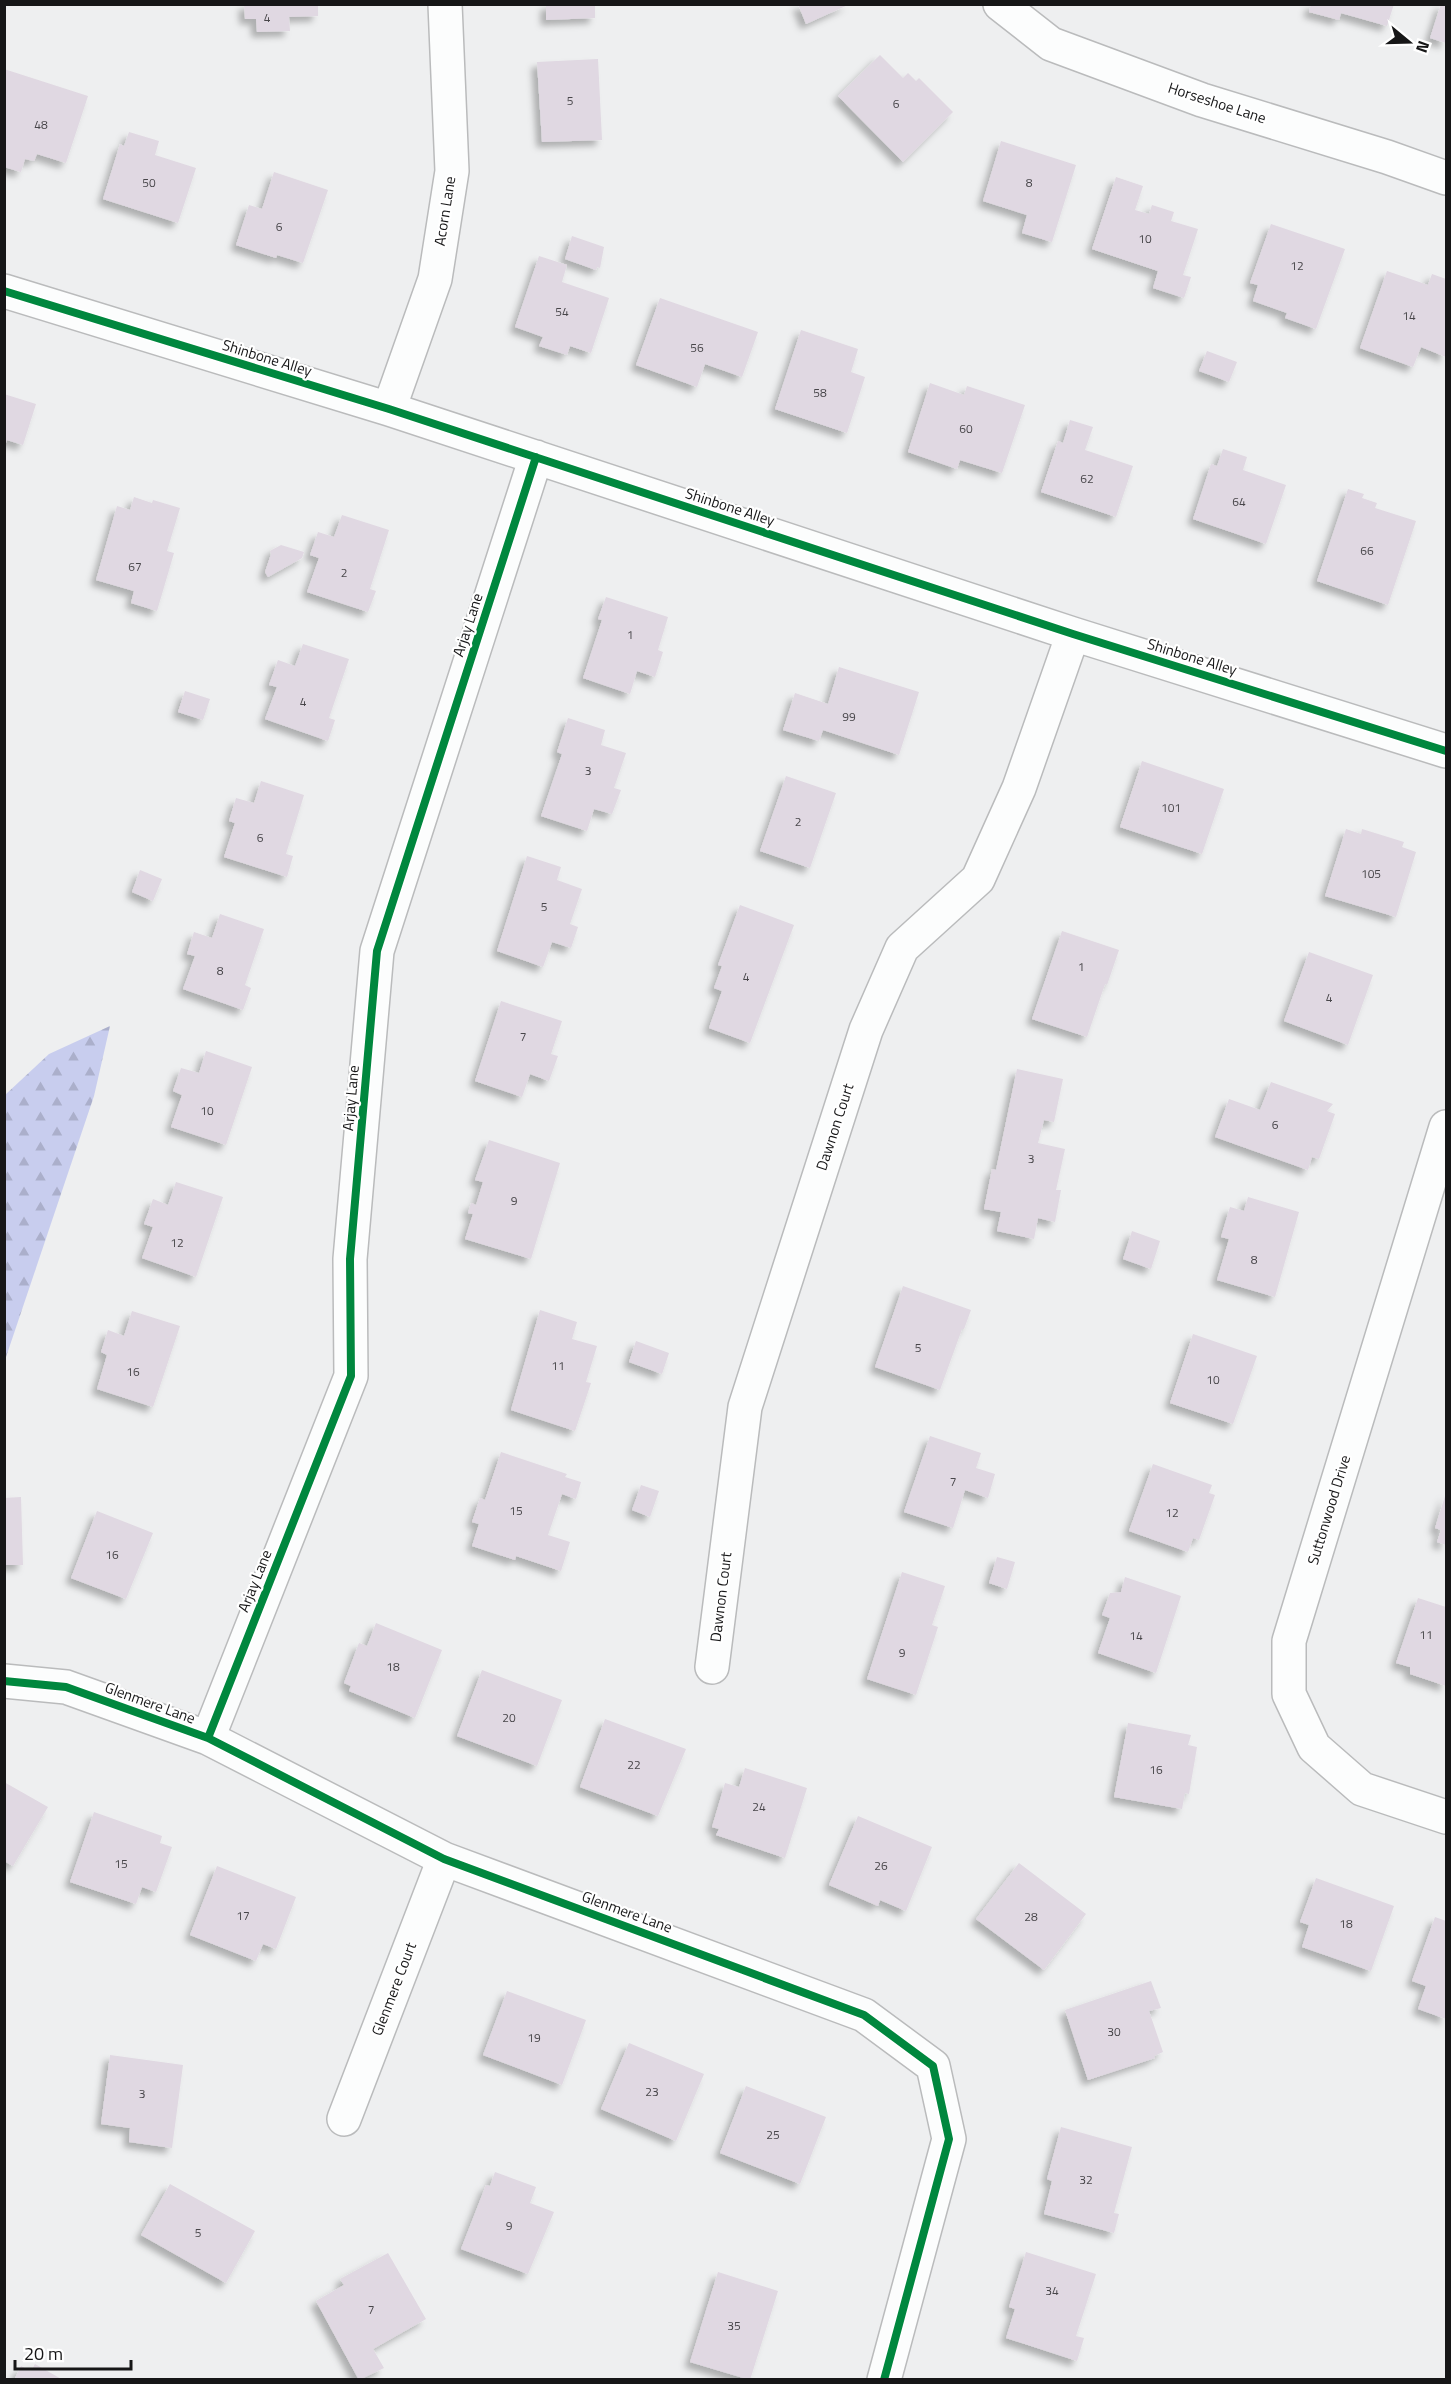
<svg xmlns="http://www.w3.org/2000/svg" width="1451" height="2384" font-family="'Titillium Web',sans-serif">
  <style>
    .forest { fill: url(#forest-firs) }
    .building { fill: #e0d8e2; filter: url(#shadow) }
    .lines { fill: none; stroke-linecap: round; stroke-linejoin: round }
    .minor-casing { stroke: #babbbc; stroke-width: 36 }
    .minor { stroke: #fcfdfd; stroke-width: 33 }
    .cycleway-casing { stroke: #fff; stroke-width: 11 }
    .cycleway { stroke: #00873e; stroke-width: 8 }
    .labels { text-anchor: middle; stroke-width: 4.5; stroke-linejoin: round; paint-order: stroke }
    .number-label { font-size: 12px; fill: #48464a }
    .street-label { font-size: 15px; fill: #161617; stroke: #fff }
  </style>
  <defs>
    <pattern id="forest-firs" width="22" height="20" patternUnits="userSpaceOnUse" patternTransform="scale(1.5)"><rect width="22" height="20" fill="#c8cdee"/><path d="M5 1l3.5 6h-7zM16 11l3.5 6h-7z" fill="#abafcb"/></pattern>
    <filter id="shadow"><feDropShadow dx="-5.5" dy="5.5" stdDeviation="3" flood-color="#0004"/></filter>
  </defs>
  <rect width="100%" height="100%" fill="#eeeff0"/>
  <path class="forest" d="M110 1026 94 1096 5 1360V1095L49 1054Z"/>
  <path class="building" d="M244 4H318V16L289 17 290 31 257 32 256 19H245Z
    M546 4H595V18L546 20Z
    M798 4H850L806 24Z
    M1311 4H1394L1387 26 1341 13 1339 20 1309 12Z
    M1441 4H1446V43L1430 38Z
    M880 55 903 78 908 73 916 81 919 78 953 112 903 162 838 96Z
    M598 59 602 140 542 142 537 62Z
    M4 69 88 96 66 163 37 154 34 161 25 159 21 172 4 167Z
    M129 132 159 141 155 155 196 168 178 223 103 199 120 144 124 146Z
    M1001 141 1076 165 1052 242 1022 233 1027 215 983 201Z
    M274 172 328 190 303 263 277 255 276 258 236 245 249 205 262 209Z
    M1116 177 1143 186 1135 210 1149 214 1152 205 1174 212 1171 221 1198 229 1183 275 1191 277 1184 298 1153 288 1158 271 1092 249Z
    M1271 224 1345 249 1316 329 1285 318 1287 313 1253 301 1258 285 1250 283Z
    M572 236 604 247 600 268 597 267 596 270 565 259Z
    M539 256 567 265 562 282 609 298 591 353 570 346 567 355 539 346 543 337 515 327Z
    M1387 271 1428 285 1432 274 1446 279V357L1421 347 1413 367 1360 348Z
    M660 298 758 332 742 377 705 364 697 387 636 365Z
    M801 330 858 349 851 372 865 377 847 433 775 409Z
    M1207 351 1237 362 1229 382 1199 371Z
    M930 383 964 395 967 386 1025 405 1002 473 960 460 957 469 908 452Z
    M4 394 36 404 23 445 7 440 4 448Z
    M1070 420 1093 427 1085 450 1133 466 1116 517 1041 492 1058 441 1063 443Z
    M1223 449 1247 457 1243 470 1286 485 1266 544 1193 519 1211 464 1217 466Z
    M1348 489 1364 494 1362 498 1377 503 1375 508 1416 521 1388 605 1317 581Z
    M134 497 152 503 153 500 180 508 167 551 174 553 157 611 131 603 134 591 96 580 117 506 130 510Z
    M342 515 389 530 370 589 376 591 368 612 307 592 319 558 310 555 318 532 334 537Z
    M281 545 304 552 302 558 268 577 265 572 271 554 270 551Z
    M606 597 668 617 658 650 663 652 655 677 637 671 630 694 583 678 602 620 598 619Z
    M303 644 349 659 329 718 335 720 328 741 265 719 277 687 269 685 278 660 295 666Z
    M839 667 919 692 899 755 823 730 819 741 783 730 795 693 828 704Z
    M185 691 210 699 203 720 178 712Z
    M568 718 605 730 601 745 626 753 614 788 621 790 612 814 594 809 587 831 541 816 562 754 557 752Z
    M1142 761 1224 789 1202 854 1120 827Z
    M786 776 836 793 810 868 760 851Z
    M261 781 304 795 286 854 293 856 287 877 224 857 235 823 229 821 236 798 254 803Z
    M1346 829 1361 834 1362 829 1404 842 1402 847 1416 852 1396 917 1325 896Z
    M527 856 561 867 557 880 582 889 570 924 578 927 571 948 552 942 543 967 497 951Z
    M140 870 162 879 153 901 132 892Z
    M740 905 794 925 750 1043 709 1028 722 991 714 988 722 966 718 965Z
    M220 914 264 929 245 985 251 988 243 1010 183 989 195 956 187 954 194 932 212 938Z
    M1062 931 1119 950 1107 985 1105 984 1087 1037 1032 1019Z
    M1309 952 1373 975 1348 1045 1284 1021Z
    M501 1001 562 1021 551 1054 558 1056 549 1081 530 1074 522 1097 475 1081Z
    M206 1051 252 1067 226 1145 171 1127 182 1095 173 1091 181 1068 199 1073Z
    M1017 1069 1063 1079 1054 1122 1044 1120 1038 1143 1065 1149 1056 1190H1061L1055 1222 1038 1218 1034 1239 997 1231 1001 1212 984 1209 992 1169 996 1170Z
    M1271 1082 1333 1104 1327 1111 1335 1114 1319 1159 1312 1157 1308 1170 1215 1137 1229 1099 1260 1110Z
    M489 1140 560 1163 531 1259 465 1239 473 1214 468 1213 471 1203 476 1205 483 1182 475 1180Z
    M176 1182 223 1197 196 1277 142 1258 153 1227 144 1224 153 1199 168 1205Z
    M1248 1197 1299 1212 1275 1297 1217 1280 1229 1239 1221 1237 1230 1207 1244 1211Z
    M1132 1231 1160 1241 1151 1269 1123 1259Z
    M903 1286 971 1310 964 1329H962L940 1390 875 1367Z
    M540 1310 577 1322 572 1339 597 1346 586 1382 591 1383 575 1431 511 1410Z
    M132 1311 180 1326 153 1407 97 1389 107 1355 101 1352 108 1330 124 1336Z
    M1193 1334 1257 1356 1233 1424 1170 1403Z
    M636 1341 669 1353 662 1374 629 1362Z
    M930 1436 981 1453 976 1468 995 1474 988 1498 965 1490 953 1528 904 1512Z
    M501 1452 567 1474 565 1477 581 1482 576 1499 562 1494 548 1535 570 1542 561 1571 516 1556 515 1560 472 1546 479 1524 472 1522 480 1498 485 1500Z
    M1153 1464 1212 1485 1209 1493 1215 1495 1199 1540 1193 1538 1188 1552 1129 1531Z
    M641 1485 659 1491 650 1517 632 1510Z
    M1446 1493V1545L1437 1542 1441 1530 1435 1528Z
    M21 1497 23 1565H4V1498Z
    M97 1511 153 1533 126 1599 71 1578Z
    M997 1557 1015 1562 1007 1589 989 1583Z
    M902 1572 945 1586 932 1625 938 1627 916 1695 867 1679Z
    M1125 1577 1181 1596 1156 1673 1098 1653 1110 1618 1102 1615 1110 1593 1121 1592Z
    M1418 1598 1446 1607V1686L1410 1674V1667L1396 1663Z
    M376 1623 442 1650 415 1718 349 1691 351 1686 344 1683 359 1643 367 1646Z
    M482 1670 562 1700 537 1766 457 1736Z
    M605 1719 686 1749 658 1816 580 1787Z
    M1128 1723 1191 1735 1188 1745 1197 1747 1189 1794 1185 1793 1182 1809 1114 1797Z
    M745 1768 807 1788 785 1858 716 1835 719 1829 712 1827 725 1783 739 1787Z
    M4 1782 48 1807 13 1866 4 1861Z
    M94 1812 162 1836 160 1843 172 1847 156 1892 142 1887 136 1904 70 1882Z
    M858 1816 932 1847 906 1911 880 1900 878 1906 829 1885Z
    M1019 1863 1086 1914 1044 1970 976 1919Z
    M217 1866 296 1897 276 1949 263 1944 256 1961 190 1935Z
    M1316 1878 1394 1906 1371 1971 1302 1947 1309 1925 1300 1922Z
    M1435 1917 1446 1921V2019L1418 2009 1426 1986 1412 1981Z
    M1151 1981 1161 2008 1149 2011 1163 2052 1154 2056 1155 2058 1088 2080 1065 2010Z
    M507 1991 586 2020 562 2085 483 2055Z
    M629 2043 704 2074 676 2141 601 2109Z
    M110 2055 183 2065 172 2148 129 2142 130 2128 101 2124Z
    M746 2086 826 2117 800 2184 720 2153Z
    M1061 2127 1132 2147 1114 2213 1119 2214 1114 2233 1044 2214 1052 2181 1047 2179Z
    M495 2172 536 2187 530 2203 554 2212 528 2274 461 2249 486 2185 490 2186Z
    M170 2184 255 2231 226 2283 141 2235Z
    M1026 2252 1096 2274 1076 2336 1084 2338 1077 2361 1006 2338 1015 2309 1009 2307Z
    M388 2253 426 2319 373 2349 384 2368 359 2380 316 2301 344 2285 340 2279Z
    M718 2272 778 2291 750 2380 690 2362Z
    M35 2364 63 2380H14L21 2366 31 2371Z"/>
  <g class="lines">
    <g class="minor-casing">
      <path id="minor" d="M1000 4 1051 44 1202 100 1387 157 1446 178
        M4 291 389 409 1073 634 1446 751
        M389 409 435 279 452 171 445 4
        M1446 1127 1289 1641V1694L1314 1747 1362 1789 1446 1817
        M712 1667 745 1407 866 1030 902 948 978 879 1019 788 1073 634
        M4 1681 66 1687 208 1738 444 1859 864 2015 933 2066 949 2139 884 2380
        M208 1738 351 1376 350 1259 377 951 536 457
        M344 2119 444 1859"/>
    </g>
    <use href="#minor" class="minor"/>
    <g class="cycleway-casing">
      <path id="cycleway" d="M4 291 389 409 1073 634 1446 751
        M4 1681 66 1687 208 1738 444 1859 864 2015 933 2066 949 2139 884 2380
        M208 1738 351 1376 350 1259 377 951 536 457"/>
    </g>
    <use href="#cycleway" class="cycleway"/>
  </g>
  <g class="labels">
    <g class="number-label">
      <text x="267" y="22">4</text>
      <text x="570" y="105">5</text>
      <text x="896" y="108">6</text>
      <text x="41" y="129">48</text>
      <text x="149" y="187">50</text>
      <text x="1029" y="187">8</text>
      <text x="279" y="231">6</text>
      <text x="1145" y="243">10</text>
      <text x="1297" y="270">12</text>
      <text x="562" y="316">54</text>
      <text x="1409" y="320">14</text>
      <text x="697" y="352">56</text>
      <text x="820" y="397">58</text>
      <text x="966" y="433">60</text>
      <text x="1087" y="483">62</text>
      <text x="1239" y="506">64</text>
      <text x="1367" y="555">66</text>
      <text x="135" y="571">67</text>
      <text x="344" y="577">2</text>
      <text x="630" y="639">1</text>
      <text x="303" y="706">4</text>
      <text x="849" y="721">99</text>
      <text x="588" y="775">3</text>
      <text x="1171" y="812">101</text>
      <text x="798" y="826">2</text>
      <text x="260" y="842">6</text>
      <text x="1371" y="878">105</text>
      <text x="544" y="911">5</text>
      <text x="1081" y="971">1</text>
      <text x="220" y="975">8</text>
      <text x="746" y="981">4</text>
      <text x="1329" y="1002">4</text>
      <text x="523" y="1041">7</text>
      <text x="207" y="1115">10</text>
      <text x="1275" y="1129">6</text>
      <text x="1031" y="1163">3</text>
      <text x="514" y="1205">9</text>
      <text x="177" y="1247">12</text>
      <text x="1254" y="1264">8</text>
      <text x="918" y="1352">5</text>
      <text x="558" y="1370">11</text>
      <text x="133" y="1376">16</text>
      <text x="1213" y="1384">10</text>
      <text x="953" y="1486">7</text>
      <text x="516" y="1515">15</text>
      <text x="1172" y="1517">12</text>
      <text x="112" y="1559">16</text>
      <text x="1426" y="1639">11</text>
      <text x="1136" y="1640">14</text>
      <text x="902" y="1657">9</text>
      <text x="393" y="1671">18</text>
      <text x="509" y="1722">20</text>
      <text x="634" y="1769">22</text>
      <text x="1156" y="1774">16</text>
      <text x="759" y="1811">24</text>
      <text x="121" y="1868">15</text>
      <text x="881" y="1870">26</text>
      <text x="243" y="1920">17</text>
      <text x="1031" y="1921">28</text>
      <text x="1346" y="1928">18</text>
      <text x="1114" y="2036">30</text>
      <text x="534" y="2042">19</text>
      <text x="652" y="2096">23</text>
      <text x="142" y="2098">3</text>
      <text x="773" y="2139">25</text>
      <text x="1086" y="2184">32</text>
      <text x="509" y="2230">9</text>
      <text x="198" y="2237">5</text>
      <text x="1052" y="2295">34</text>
      <text x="371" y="2314">7</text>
      <text x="734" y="2330">35</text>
    </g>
    <g class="street-label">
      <text transform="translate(1217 103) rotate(18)" y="5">Horseshoe Lane</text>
      <text transform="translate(445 211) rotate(-81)" y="5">Acorn Lane</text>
      <text transform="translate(267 358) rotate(17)" y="5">Shinbone Alley</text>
      <text transform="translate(730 507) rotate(18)" y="5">Shinbone Alley</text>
      <text transform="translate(468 625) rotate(-72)" y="5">Arjay Lane</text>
      <text transform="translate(1192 657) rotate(17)" y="5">Shinbone Alley</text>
      <text transform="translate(351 1098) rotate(-85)" y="5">Arjay Lane</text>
      <text transform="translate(835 1127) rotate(-72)" y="5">Dawnon Court</text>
      <text transform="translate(1329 1510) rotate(-73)" y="5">Suttonwood Drive</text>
      <text transform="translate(255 1581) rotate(-68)" y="5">Arjay Lane</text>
      <text transform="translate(721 1597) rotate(-83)" y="5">Dawnon Court</text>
      <text transform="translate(150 1703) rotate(20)" y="5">Glenmere Lane</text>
      <text transform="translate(627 1912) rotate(20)" y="5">Glenmere Lane</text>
      <text transform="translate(394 1989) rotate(-69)" y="5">Glenmere Court</text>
    </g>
  </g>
  <rect width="1451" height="2384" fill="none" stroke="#161617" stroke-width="12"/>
  <g transform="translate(1409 42) rotate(109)" stroke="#ffffff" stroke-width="4.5" paint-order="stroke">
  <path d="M0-4.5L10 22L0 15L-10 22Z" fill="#161617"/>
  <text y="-9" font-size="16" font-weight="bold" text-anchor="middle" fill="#161617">N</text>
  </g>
  <path d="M15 2360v9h116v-9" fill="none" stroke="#161617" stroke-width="3"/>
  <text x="24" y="2360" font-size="18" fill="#161617" stroke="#ffffff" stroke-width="4.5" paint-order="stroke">20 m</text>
</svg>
